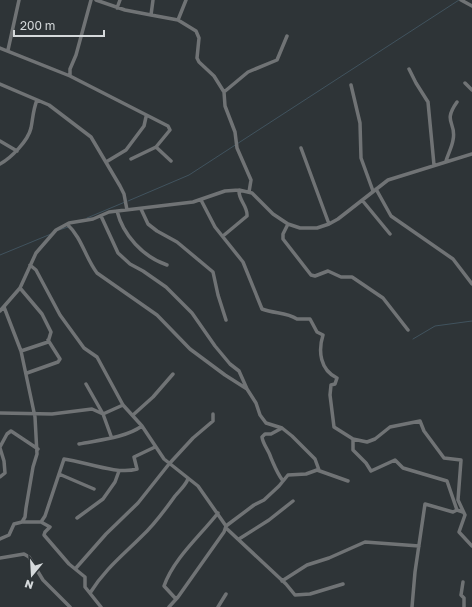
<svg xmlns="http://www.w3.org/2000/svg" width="472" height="607" font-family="'Golos Text',sans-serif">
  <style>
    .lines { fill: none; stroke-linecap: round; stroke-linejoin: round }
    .stream { stroke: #41535e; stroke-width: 1 }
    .street { stroke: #707375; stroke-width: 3.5 }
  </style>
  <rect width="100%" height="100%" fill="#2e3437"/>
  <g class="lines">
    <path class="stream" d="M128 201 189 175 459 0
      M87 218 125 202
      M59 230 68 227
      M0 255 51 234
      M413 339 435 326 472 321"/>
    <path class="street" d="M96 0 125 10 151 15
      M153 0 151 15 178 20 196 31 199 38 197 58 199 62 214 76 224 92 225 106 235 132 237 148 251 180 249 192
      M461 0 472 6
      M117 8 120 0
      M178 20 186 0
      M0 48 70 76 168 126 170 130 156 147
      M8 50 19 0
      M409 69 416 83 428 102 434 165
      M70 76V69L76 55 91 0
      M465 83 472 90
      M0 84 49 105 91 137 120 186 124 194 127 210
      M351 85 360 123 361 158 373 191
      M224 92 248 72 277 60 287 36
      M0 141 17 151
      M301 148 329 224
      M131 159 156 147 171 161
      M446 161C448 154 452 147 453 140 457 122 442 123 457 102
      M106 162 126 150 144 126 146 117
      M0 164C11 158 28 141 31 128 33 118 33 110 37 100
      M376 189 391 216 453 259 472 284
      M201 200 215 227 243 262 262 309C275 314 286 312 297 319H310L317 332 323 335C318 351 320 370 337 378L335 384 331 385 330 395 334 427 353 439V450L366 463 371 471 395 460 403 468 447 481 457 510 463 512
      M362 200 390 234
      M141 209 148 224 157 231 177 242 213 272 218 295 226 320
      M117 211C123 235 143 257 167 265
      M101 216 118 253 130 264 143 271 166 287 192 313 215 346 230 364 239 371 247 389 256 403 260 415 266 423 282 428 292 436 315 459 319 470
      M67 224C82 238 85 257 97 273L157 315 190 349 225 375 247 389
      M288 224 283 234V239L311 275 315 276 328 271 341 277H352L383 298 408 330
      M223 236 247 216C248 206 238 200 239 190
      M30 265 36 270 60 315 84 348 97 357 123 405 142 426 164 459 198 486 226 526 224 532 178 597 169 607
      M20 288 42 314 51 332 48 342 21 351
      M0 311 20 288 36 253 56 230 69 223 93 219 109 212 193 202 225 191 239 190 252 193 273 214 288 224 300 228H317L329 224 338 219 388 180 472 154
      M27 373 58 362 60 359 48 340
      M86 384 103 414 111 436
      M0 413 52 414 92 409 103 414 123 405
      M133 415 153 397 173 374
      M282 428 271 434H265L262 437C263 445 269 450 271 458 275 467 277 473 283 481
      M353 439 367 442 375 439 390 427 420 421 424 431 444 458 461 460 458 500 465 515 459 532 472 546
      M79 444C99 440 125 438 142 426
      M0 447 7 434 11 431 38 449
      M0 448 4 461 5 473 0 477
      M59 474 94 489
      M77 518 103 499 115 482 119 471
      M22 522H41L45 516 64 459C86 462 117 475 137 469L134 457 155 447
      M41 522 50 527 45 532 44 535 69 564 85 577V587L101 607
      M226 526 254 505 264 500 279 486 288 475 306 474 317 470 348 481
      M226 528 286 584 295 595 310 594 343 584
      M0 539 9 535 14 524 22 522 25 517 26 508 33 467 37 454 35 417 21 351 4 307
      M239 539 269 520 293 501
      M0 558 24 554 29 557 43 580 70 607
      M76 568 106 534 138 503 169 464 193 438 213 421V414
      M282 581 307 565 329 558 365 542 419 546
      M463 582 461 595 464 598V607
      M90 593C105 569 123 555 142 536 155 524 165 510 175 496 180 490 185 486 188 479
      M176 599 164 586C174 558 200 536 218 513
      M218 607 226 594
      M412 607 415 572 425 504 453 512 457 510"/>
  </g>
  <g transform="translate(32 575) rotate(198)" stroke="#2e3437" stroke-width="3" paint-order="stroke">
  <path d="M0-3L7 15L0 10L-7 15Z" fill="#d5d9db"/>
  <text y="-6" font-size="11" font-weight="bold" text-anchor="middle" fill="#d5d9db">N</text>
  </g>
  <path d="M14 30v6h90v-6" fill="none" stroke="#d5d9db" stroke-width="2"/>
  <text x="20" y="30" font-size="12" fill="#d5d9db" stroke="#2e3437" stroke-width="3" paint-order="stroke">200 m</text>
</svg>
